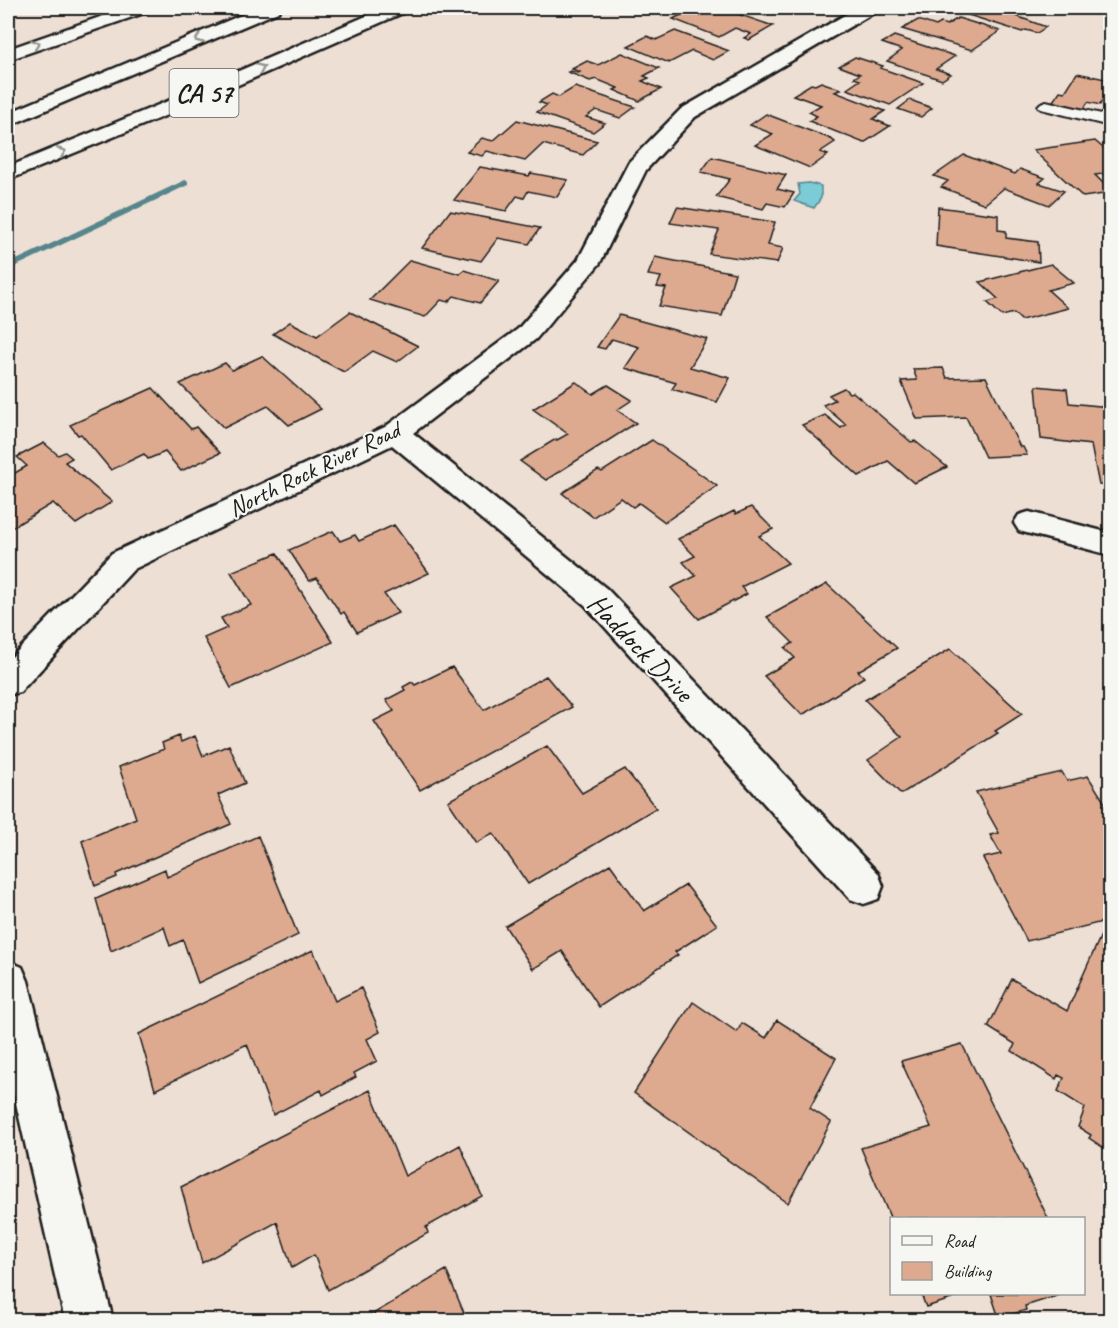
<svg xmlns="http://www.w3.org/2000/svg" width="1118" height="1328" font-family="Caveat,sans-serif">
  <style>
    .water { fill: #7cccd7; stroke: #56868c; stroke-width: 1.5 }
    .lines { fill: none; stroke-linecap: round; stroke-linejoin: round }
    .stream { fill: #56868c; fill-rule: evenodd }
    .building { fill: #ddaa90; stroke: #1c1c1c; stroke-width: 1.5 }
    .lane-casing { stroke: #1c1c1c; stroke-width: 4 }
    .street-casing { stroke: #1c1c1c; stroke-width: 5 }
    .secondary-casing { stroke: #1c1c1c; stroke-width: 5 }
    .highway-casing { stroke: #1c1c1c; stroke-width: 5 }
    .lane { fill: #f6f6f2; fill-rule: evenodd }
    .street { fill: #f6f6f2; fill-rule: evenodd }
    .secondary { fill: #f6f6f2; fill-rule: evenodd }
    .highway { fill: #f6f6f2; fill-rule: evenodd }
    .oneway { stroke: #949492 }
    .labels { text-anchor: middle; stroke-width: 4.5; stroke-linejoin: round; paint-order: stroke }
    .far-street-label { font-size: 24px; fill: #1c1c1c; stroke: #f6f6f2 }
    .shield { fill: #f6f6f2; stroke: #5d5d5c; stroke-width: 1.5 }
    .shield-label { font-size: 27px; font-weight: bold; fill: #1c1c1c }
    .street-label { font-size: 28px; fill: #1c1c1c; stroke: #f6f6f2 }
  </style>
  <rect width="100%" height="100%" fill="#eedfd5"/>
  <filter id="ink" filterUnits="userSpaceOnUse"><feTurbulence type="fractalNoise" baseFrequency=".0167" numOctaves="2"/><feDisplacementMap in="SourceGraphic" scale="12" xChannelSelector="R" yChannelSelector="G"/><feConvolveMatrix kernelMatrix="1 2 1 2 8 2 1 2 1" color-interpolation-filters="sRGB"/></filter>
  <g filter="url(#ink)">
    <path class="water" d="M809 183 821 186V198L814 208 794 201 800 194 798 184Z"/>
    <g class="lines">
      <path class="stream" d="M185 180 188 181V185L8 270V264Z"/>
    </g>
    <path class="building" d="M704 8H720L773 26 749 40 744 38 751 34 735 28 719 37 673 19 683 14 688 15Z
      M742 8H810L801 13 787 8 777 13 770 11 763 15Z
      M971 8H1022L1026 9 1016 16 1046 27 1037 33 1026 30 1022 32 962 13Z
      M958 18 1000 31 972 50 902 29 918 20 936 26 941 23 947 25Z
      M675 31 729 51 713 60 692 51 669 63 628 46 647 36 656 40Z
      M894 36 955 56 936 69 951 74 942 80 887 61 902 50 882 43Z
      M622 53 659 68 644 76 649 78 642 81 661 89 639 101 614 90 618 88 596 79 590 81 568 72 571 71 578 73 580 72 572 69 587 61 598 65Z
      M855 57 883 66 880 68 923 83 890 105 847 89 860 80 854 78 860 74 839 66Z
      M1077 73 1110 80V103L1102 101 1100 105 1088 102 1082 112 1051 104 1060 91 1065 92Z
      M821 82 841 89 835 92 885 111 873 119 890 126 864 143 809 121 817 116 809 112 821 105 793 95 811 84 815 85Z
      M575 87 635 107 620 118 596 110 586 117 605 123 593 132 537 112 547 105 539 102 552 94 559 97Z
      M910 100 932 108 921 117 898 109Z
      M766 114 831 139 835 142 820 152 828 155 810 168 755 145 773 134 750 125Z
      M517 120 597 141 583 155 543 144 525 161 487 151 482 156 467 152 482 138 493 141Z
      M1095 141 1110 154V165L1107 166 1110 173 1095 175 1110 190V193L1083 197 1033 150Z
      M964 155 1015 174 1020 169 1045 178 1039 183 1064 191 1049 205 1004 188 985 204 941 187 948 181 934 176Z
      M712 157 786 175 777 189 794 193 785 207 767 203 763 209 716 197 730 179 701 172Z
      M480 167 529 176 531 173 568 180 557 197 528 191 524 198 517 196 506 211 454 200Z
      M677 207 775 222 768 245 783 248 777 263 709 254 719 230 670 223Z
      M938 207 998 215V230L1006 231V238L1038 242 1039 262 936 246Z
      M450 211 461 213 540 228 529 244 498 238 481 261 422 248Z
      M655 257 735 273 722 316 659 306 666 288 657 287 661 277 648 275Z
      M410 260 460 274 464 270 499 281 480 303 454 296 448 302 441 300 425 317 370 300Z
      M1051 264 1074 283 1048 290 1068 308 1021 320 1014 313 1002 316 987 302 998 299 980 282Z
      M350 312 418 346 397 362 373 351 344 372 273 334 290 322 317 336Z
      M619 315 707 339 690 367 730 378 717 402 672 389 676 383 625 368 639 347 612 339 605 349 597 347Z
      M262 356 321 409 289 425 268 406 224 428 180 384 225 363 232 370Z
      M943 368 947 378 986 377 1020 447H1023L1027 455 985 457 966 417 917 419 901 381 917 380 913 369Z
      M576 382 593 394 608 385 632 400 617 410 636 423 546 480 520 461 556 439 557 440 568 434 533 409Z
      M1036 386 1067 389 1069 403 1110 407V486L1099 485 1091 445 1041 439Z
      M153 388 191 429 196 427 220 453 181 471 165 452 148 459 144 454 111 470 81 434 78 435 70 425Z
      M844 388 849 393 853 392 911 442 915 441 947 467 914 483 888 461 859 476 802 425 825 415 841 428 846 425 823 405 835 400 829 395Z
      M652 440 717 486 665 522 639 503 633 507 621 498 593 517 562 493 598 470 602 472Z
      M44 443 58 455 65 452 72 458 65 462 112 502 76 524 53 503 8 530V477L27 466 17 457Z
      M751 507 773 529 759 536 788 563 741 587 747 594 699 619 671 588 696 576 683 562 695 556 678 539 734 511 736 514Z
      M394 525 429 573 384 594 398 613 357 632 344 612 341 614 317 578 309 581 289 550 333 531 340 541 355 535 359 541Z
      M277 553 333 642 231 688 204 638 227 628 221 618 251 605 231 572Z
      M827 584 897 648 858 671 864 677 802 715 764 676 795 658 785 648 793 643 767 617Z
      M950 649 1022 714 995 731 998 733 901 794 868 760 902 737 865 700Z
      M452 667 484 710 546 676 572 707 420 790 374 721 394 711 386 700 405 690 403 687 412 682 415 685Z
      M179 736 181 742 195 736 203 756 229 745 245 783 218 795 231 824 116 874 117 877 95 886 82 841 136 818 119 767 164 749 162 743Z
      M547 746 582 793 625 769 656 808 528 884 493 833 476 843 448 801Z
      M1062 772 1067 781 1088 776 1110 811V920L1027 941 983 858 1001 854 990 835 999 833 976 792Z
      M258 836 298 935 198 983 183 940 170 946 164 927 111 951 96 899 165 869 167 877Z
      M610 864 644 911 686 885 717 925 675 952 678 955 599 1007 562 951 533 969 505 926Z
      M1102 933 1110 937V1152L1089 1138 1091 1135 1078 1127 1085 1108 1058 1091 1064 1078 1058 1075 1056 1079 1012 1051 1015 1044 988 1027 1012 979 1067 1011Z
      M313 950 335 1001 361 988 380 1032 367 1039 377 1061 354 1073 356 1077 323 1095 321 1090 273 1115 247 1044 155 1090 139 1034Z
      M693 1002 737 1032 742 1023 766 1038 777 1020 836 1058 810 1108 831 1122 788 1203 634 1093Z
      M962 1044 1048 1218H892V1222L861 1148 931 1127 901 1061Z
      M370 1090 405 1176 460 1145 482 1196 426 1227 428 1233 328 1290 314 1255 292 1268 277 1222 202 1263 181 1187Z
      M446 1270 467 1320H363Z
      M921 1294H967L926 1307Z
      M991 1294H1063L1025 1306 1026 1310 999 1318Z"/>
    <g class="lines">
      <g class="lane-casing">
        <path id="lane" d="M1046 101 1110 116V126L1041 109 1038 106 1041 103Z"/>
      </g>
      <g class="street-casing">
        <path id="street" d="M857 8H878L875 12 695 117 646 170 600 263 536 339 413 433 607 589 878 873 883 886 878 899 864 904 850 899 585 605 392 445 134 569 20 692 8 695V661L112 553 385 427 518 329 578 260 629 162 681 109Z
          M1029 512 1110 533V555L1019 531 1014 523 1019 515Z
          M8 961 22 967 28 981 113 1320H65L8 1068Z"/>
      </g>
      <g class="secondary-casing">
        <path id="secondary" d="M126 8H150L147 12 8 60V49Z"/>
      </g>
      <g class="highway-casing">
        <path id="highway" d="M258 8H281L278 12 8 126V113Z
          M385 8H408L405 12 199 102 8 180V167L185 94Z"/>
      </g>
      <use href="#lane" class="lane"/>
      <use href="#street" class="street"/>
      <use href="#secondary" class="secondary"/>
      <use href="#highway" class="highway"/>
    </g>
    <defs><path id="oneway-chevron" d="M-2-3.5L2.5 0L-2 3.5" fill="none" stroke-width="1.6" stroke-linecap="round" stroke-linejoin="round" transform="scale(1.5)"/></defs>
    <g class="oneway">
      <use href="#oneway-chevron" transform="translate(199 39) rotate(157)"/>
      <use href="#oneway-chevron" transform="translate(36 44) rotate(-20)"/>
      <use href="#oneway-chevron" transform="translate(261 68) rotate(-24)"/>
      <use href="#oneway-chevron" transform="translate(62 152) rotate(-22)"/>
    </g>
  </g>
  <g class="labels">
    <g class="far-street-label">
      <text transform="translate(314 469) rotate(-26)" y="8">North Rock River Road</text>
    </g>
    <rect class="shield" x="169.5" y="69" width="69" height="48" rx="4.5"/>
    <g class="shield-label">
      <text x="204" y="102">CA 57</text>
    </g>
    <g class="street-label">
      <text transform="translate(641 647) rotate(46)" y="10">Haddock Drive</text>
    </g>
  </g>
  <rect width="1118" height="1328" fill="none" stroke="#f6f6f2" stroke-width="30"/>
  <rect x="15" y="15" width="1088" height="1298" fill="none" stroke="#1c1c1c" stroke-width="2" filter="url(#ink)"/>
  <rect x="890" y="1217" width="195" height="78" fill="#f6f6f2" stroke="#9f9f9c" stroke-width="1.5"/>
  <rect x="902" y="1236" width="30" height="9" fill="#f6f6f2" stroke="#9f9f9c" stroke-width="1.5"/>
  <text x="944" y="1247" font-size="18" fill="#1c1c1c">Road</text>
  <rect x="902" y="1262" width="30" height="18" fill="#ddaa90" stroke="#9f9f9c" stroke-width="1.5"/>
  <text x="944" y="1277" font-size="18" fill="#1c1c1c">Building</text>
</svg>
